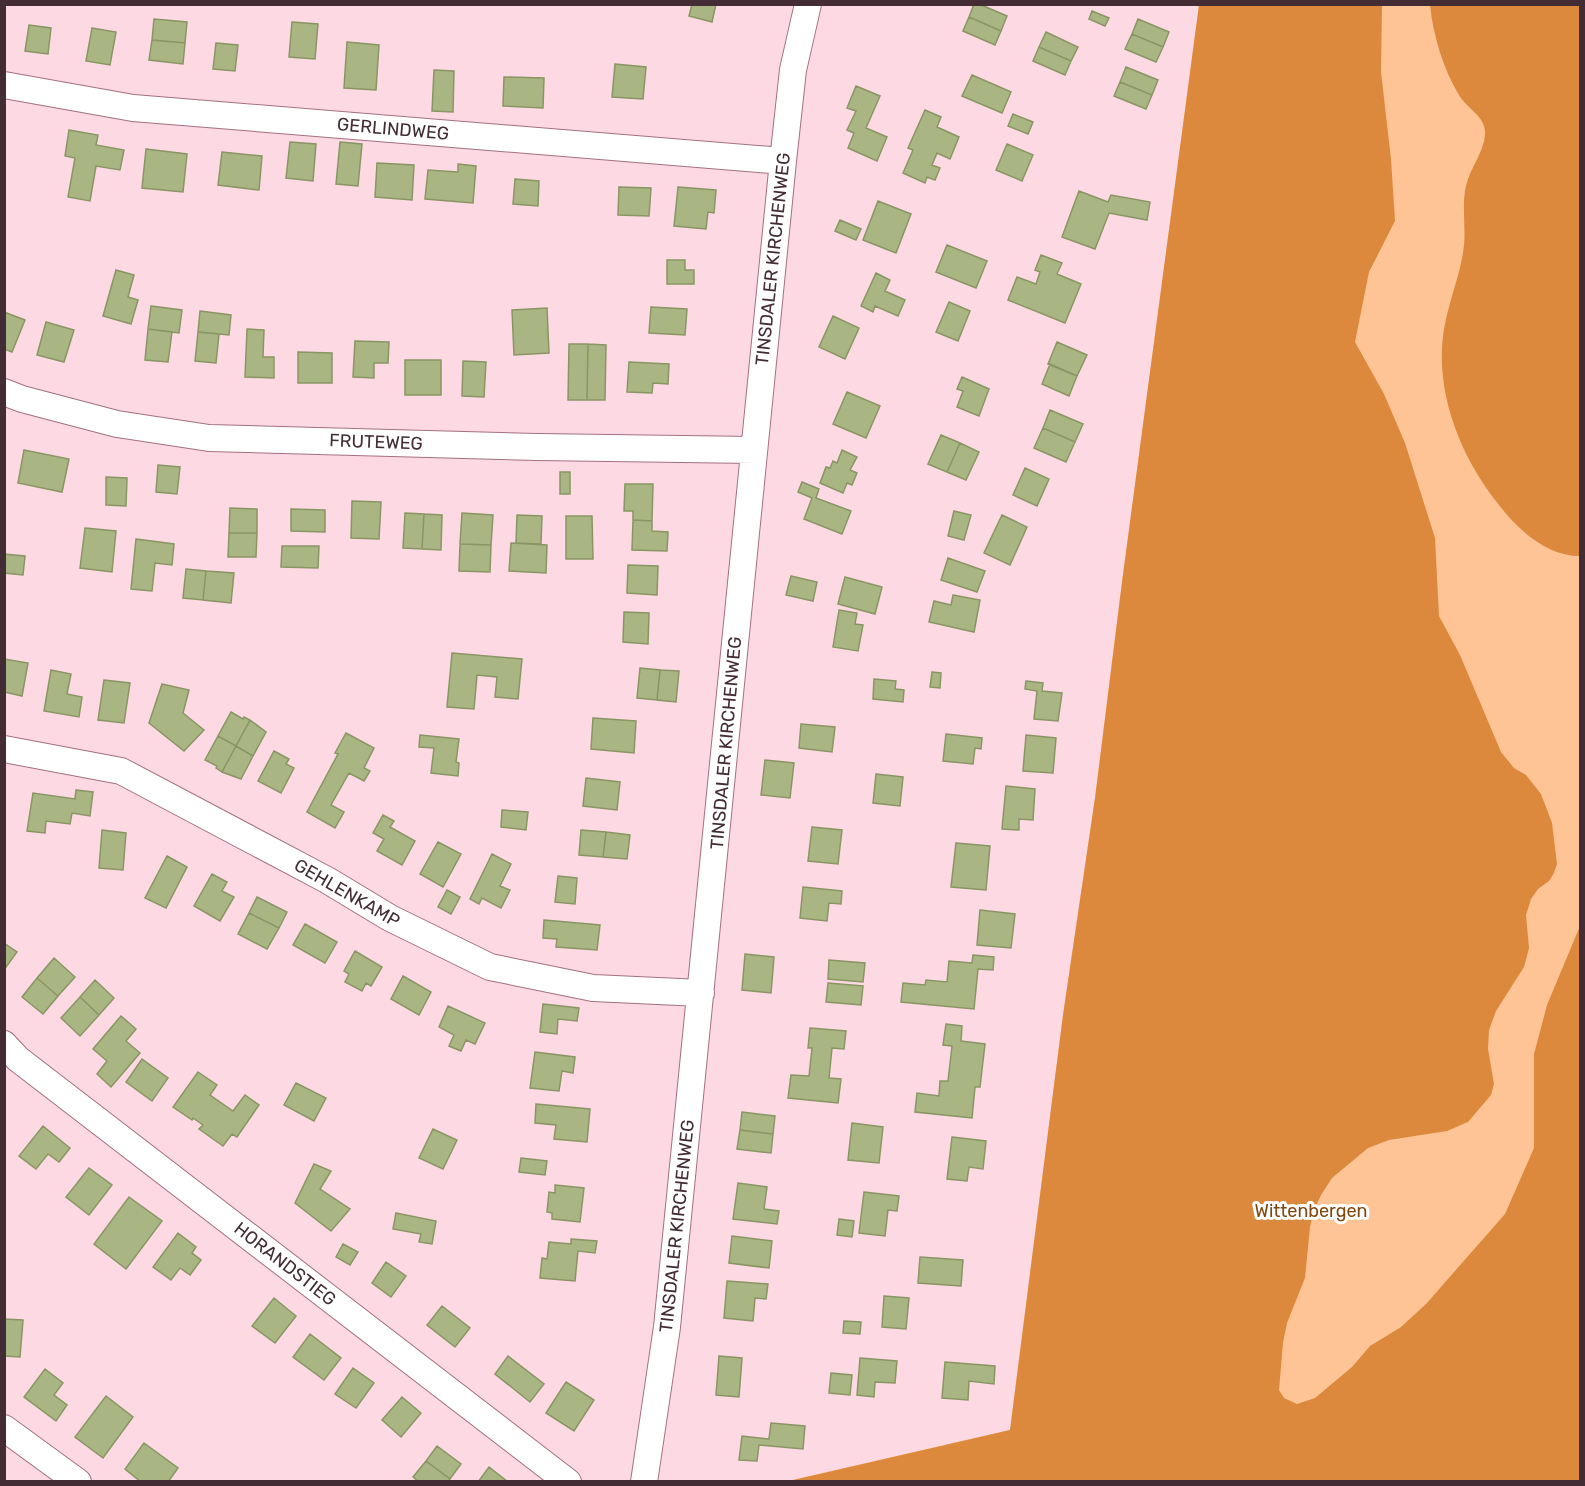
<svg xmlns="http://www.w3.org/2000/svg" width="1585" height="1486" font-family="Rubik,sans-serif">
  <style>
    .green { fill: #ffc495 }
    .forest { fill: #dd893d }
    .building { fill: #a9b684; stroke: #8a9564; stroke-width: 1.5 }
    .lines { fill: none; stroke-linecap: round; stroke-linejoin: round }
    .minor-casing { stroke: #a47080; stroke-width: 28 }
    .minor { stroke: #fff; stroke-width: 26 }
    .labels { text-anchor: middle; stroke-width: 6; stroke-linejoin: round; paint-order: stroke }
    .street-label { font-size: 18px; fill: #432c33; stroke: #fff }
    .park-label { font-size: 18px; fill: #7f4810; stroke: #fff }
  </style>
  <rect width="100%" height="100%" fill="#fdd9e3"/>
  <path class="green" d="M1199 5H1580V1481L783 1482 1010 1430 1063 1015 1095 798 1122 582Z"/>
  <path class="forest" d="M1199 5H1382L1381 72 1391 159 1395 221 1369 272 1355 342 1384 394 1405 443 1435 538 1439 616 1460 655 1501 752 1514 768 1526 775 1541 794 1552 823 1557 864 1554 873 1549 881 1538 889 1531 899 1526 915 1529 948 1524 967 1496 1011 1489 1030 1488 1049 1494 1084 1491 1095 1468 1122 1447 1131 1389 1140 1368 1148 1332 1178 1321 1195 1314 1210 1310 1227 1305 1278 1287 1323 1283 1343 1279 1390 1284 1398 1297 1404 1315 1398 1352 1367 1370 1346 1401 1327 1426 1304 1505 1214 1534 1148V1054L1538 1039 1547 1005 1580 926V1481H789L1010 1430 1063 1015 1095 798 1122 582Z
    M1430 5H1580V556C1547 556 1518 530 1499 505 1458 454 1431 384 1446 319 1451 297 1459 276 1463 253 1467 230 1461 207 1466 186 1470 168 1484 152 1485 135 1487 117 1467 109 1459 95 1443 69 1433 34 1430 5Z"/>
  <path class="building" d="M692 4H716L712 22 689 16Z
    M974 4H979L1007 16 1001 31 969 17Z
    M1092 11 1109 18 1105 26 1089 19Z
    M969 17 1001 31 995 45 963 31Z
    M154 19 187 22 185 43 152 40Z
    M1138 19 1169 32 1163 47 1132 34Z
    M292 22 318 24 315 59 289 57Z
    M29 25 51 28 48 54 25 51Z
    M92 28 116 32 110 65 86 61Z
    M1046 32 1078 47 1071 61 1039 47Z
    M1132 34 1163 47 1156 62 1125 49Z
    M152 40 185 43 183 64 149 60Z
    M347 42 379 45 376 90 344 88Z
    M216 43 238 45 235 71 213 69Z
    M1039 47 1071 61 1065 75 1033 61Z
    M615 64 646 67 643 99 612 97Z
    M1126 67 1158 80 1152 95 1120 82Z
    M434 70 454 71 453 112 432 111Z
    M972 75 1011 92 1002 113 962 96Z
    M504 77 544 78 543 108 503 106Z
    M1120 82 1152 95 1146 109 1114 96Z
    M856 86 880 96 866 128 887 137 877 161 848 148 854 133 847 130 856 111 847 108Z
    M925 110 941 117 937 127 959 137 950 159 937 153 932 165 940 168 935 180 927 177 925 183 903 173 913 150 908 148Z
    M1013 114 1033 122 1028 134 1008 126Z
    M69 130 98 135 96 145 124 150 120 170 96 166 90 201 68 197 75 158 65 156Z
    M290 142 316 144 313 181 286 178Z
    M340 142 362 144 358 186 336 184Z
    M1007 144 1033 155 1022 181 996 170Z
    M146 149 187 154 183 192 142 188Z
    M222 152 262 156 259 190 218 185Z
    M377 163 414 165 412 200 375 197Z
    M458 164 476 166 473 203 425 199 428 170 458 172Z
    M515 179 539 181 538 206 513 204Z
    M619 187 651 188 649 216 618 215Z
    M678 187 716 190 714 213 708 212 706 229 674 226Z
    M1079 191 1108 202 1111 195 1150 202 1147 220 1109 213 1095 249 1062 237Z
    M878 201 911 214 896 253 863 240Z
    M840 220 861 229 856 240 835 231Z
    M947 245 987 261 976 288 936 272Z
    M1041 255 1062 263 1057 274 1081 284 1065 323 1008 300 1017 277 1036 284 1040 272 1035 270Z
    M667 260H685V270H694V284H667Z
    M116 270 134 275 128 297 138 300 131 324 103 316Z
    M876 273 890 280 885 291 905 300 898 316 875 306 873 312 861 306Z
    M949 302 970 311 958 341 936 332Z
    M151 306 182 310 179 333 148 329Z
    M651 307 687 309 685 335 649 333Z
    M547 308 549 353 514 355 512 310Z
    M200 311 231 315 229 335 198 332Z
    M4 312 25 320 12 352 4 349Z
    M833 316 859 328 845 359 819 347Z
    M46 322 74 330 64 362 37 355Z
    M148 329 172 332 168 362 145 360Z
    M247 329 264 330 263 357H274V378L245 377Z
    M198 332 219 334 216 363 195 361Z
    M355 341 389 342 388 363H374V378L353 377Z
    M1057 342 1087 355 1077 376 1048 364Z
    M569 344H588L587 400H568Z
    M588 344 606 345 605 400H587Z
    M298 352 332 353V383H298Z
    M405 360H441V395H405Z
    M463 361 486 362 484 397 462 396Z
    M629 362 669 364 668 384 653 383 652 393 627 392Z
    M1050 364 1077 376 1069 396 1042 384Z
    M962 377 989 389 979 416 957 407 963 391 957 389Z
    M847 392 880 406 866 438 833 424Z
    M1050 410 1083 424 1075 442 1043 428Z
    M1043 428 1075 442 1066 462 1034 448Z
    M941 435 960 443 947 472 928 464Z
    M960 443 979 452 966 480 947 472Z
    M24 450 69 459 62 492 18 483Z
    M842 450 857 457 850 470 857 473 852 485 847 483 843 493 820 483 826 467 830 468 833 461 837 463Z
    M158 465 180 467 177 494 156 492Z
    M1025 468 1049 479 1037 506 1013 495Z
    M560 472H570V494H560Z
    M106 477 127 478 126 506 106 505Z
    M802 482 819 489 816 498 851 511 842 534 804 519 812 498 798 492Z
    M625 484H653L652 521 633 520V511H624Z
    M352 501 381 502 379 539 351 538Z
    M230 508 257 509V533H229Z
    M291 509 325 510V532L291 531Z
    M954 511 971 515 964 540 948 536Z
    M405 513 424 514 422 549 403 548Z
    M462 513 493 515 491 545 460 544Z
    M424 514 442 515 441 550 422 549Z
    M517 515 542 516 541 544 516 543Z
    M1002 515 1027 527 1010 565 984 553Z
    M566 516H592L593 559H566Z
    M633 520 652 521V531L668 532 667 551 632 550Z
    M85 528 116 531 112 572 80 568Z
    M229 533H257L256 557H228Z
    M136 539 174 544 172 565 155 563 152 591 131 589Z
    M511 543 547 545 546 573 509 571Z
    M460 544 491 545 490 572 459 571Z
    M282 546H319L318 568 281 567Z
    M4 554 25 556 23 575 4 573Z
    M948 558 985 571 977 592 941 580Z
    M628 565 658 566 657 595 627 593Z
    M186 569 206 571 203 600 183 598Z
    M206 571 234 573 231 603 203 600Z
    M791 576 817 582 813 601 786 595Z
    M845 577 882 587 875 614 838 604Z
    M953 595 980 600 974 632 929 622 934 601 951 605Z
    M839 610 857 613 855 624 863 625 858 651 833 647Z
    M624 612 649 613 648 644 623 642Z
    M452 653 522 659 518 699 495 697 497 677 477 675 474 709 447 707Z
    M4 659 28 663 22 696 4 692Z
    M640 668 660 670 657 700 637 698Z
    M51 670 71 674 67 694 82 697 79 717 44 711Z
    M660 670 679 671 676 702 657 700Z
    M932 672 941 673 940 688 930 687Z
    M874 679 896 681 895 689 904 690 903 702 873 699Z
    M104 680 130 683 124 723 98 720Z
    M1026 681 1043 683 1042 691 1062 693 1058 721 1034 719 1037 691 1025 689Z
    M162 684 189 690 183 713 204 730 184 751 149 723Z
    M231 712 243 719 244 717 250 720 236 746 218 736Z
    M593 718 636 721 634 753 591 749Z
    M250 720 266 732 253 756 236 746Z
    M801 724 835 727 832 752 799 748Z
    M346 733 374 748 364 768 370 771 364 781 349 773 331 805 344 812 335 828 307 812 338 754 335 753Z
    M946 734 982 738 981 749 975 748 973 764 943 761Z
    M420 735 459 739 456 762 459 763 458 776 431 773 434 748 419 747Z
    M1026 735 1056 738 1053 773 1023 771Z
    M218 736 236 746 222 772 216 768 217 766 205 760Z
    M236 746 253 756 241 779 222 772Z
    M274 751 289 759 286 764 294 768 281 793 258 781Z
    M765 760 794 763 790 798 761 795Z
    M876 774 903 777 900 806 873 803Z
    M586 778 620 782 617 810 583 806Z
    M1006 786 1035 789 1033 820 1019 819V830L1002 829Z
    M76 790 93 792 90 816 72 813 70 824 46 821 45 833 27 831 33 793 75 799Z
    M502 810 528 812 526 830 501 827Z
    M383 815 394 821 390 827 415 841 402 865 377 851 384 839 373 833Z
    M812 827 842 830 838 864 808 861Z
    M102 830 126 833 123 870 99 868Z
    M581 830 606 832 603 857 579 855Z
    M606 832 630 835 627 859 603 857Z
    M438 842 461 854 443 887 420 874Z
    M956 843 990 846 986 890 951 887Z
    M492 854 511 864 500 886 510 890 501 908 482 898 479 904 470 899Z
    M167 856 187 867 166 908 145 898Z
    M212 874 227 882 222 891 234 897 220 921 194 906Z
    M558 876 577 878 575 904 555 902Z
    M803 887 842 891 841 904 829 903 827 921 800 918Z
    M447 890 460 897 451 914 438 907Z
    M257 897 287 912 279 928 249 913Z
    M980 910 1015 914 1011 948 977 945Z
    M249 913 279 928 267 949 238 934Z
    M544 920 600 925 597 950 556 947 557 939 543 938Z
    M305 924 337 942 325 963 293 945Z
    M4 943 17 952 4 970Z
    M355 951 382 967 371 986 366 983 362 991 345 982 349 974 344 971Z
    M745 954 774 957 771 993 742 990Z
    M973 955 994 957 993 970 978 969 974 1009 901 1002 903 983 925 985 926 980 947 982 949 961 972 963Z
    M54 958 75 977 58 996 37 978Z
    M829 960 865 963 863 982 828 979Z
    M403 976 431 992 419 1015 391 999Z
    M37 978 58 996 43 1014 22 997Z
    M95 980 114 998 99 1015 80 997Z
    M828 983 863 986 861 1005 826 1002Z
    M80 997 99 1015 80 1036 61 1018Z
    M543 1004 579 1008 577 1021 558 1019 557 1034 540 1032Z
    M448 1006 485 1023 475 1044 466 1040 461 1051 449 1046 454 1035 439 1027Z
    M121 1016 136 1029 126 1041 140 1053 111 1087 97 1074 107 1061 93 1049Z
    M946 1024 962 1026 961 1041 985 1044 980 1087H975L972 1118 915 1112 917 1093 939 1096 940 1081H948L952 1046 943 1045Z
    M810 1028 846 1031 844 1049 832 1048 829 1078 841 1079 838 1103 788 1098 791 1075 809 1076 812 1048H808Z
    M535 1052 575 1057 573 1073 562 1071 559 1091 530 1088Z
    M142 1059 168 1078 152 1101 126 1082Z
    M198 1072 217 1085 210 1095 233 1111 245 1095 259 1105 237 1137 232 1134 223 1146 199 1129 203 1125 193 1118 192 1120 173 1107Z
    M296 1083 326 1098 314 1121 284 1105Z
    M536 1104 590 1109 587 1142 554 1139 556 1125 535 1123Z
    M742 1112 775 1116 773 1134 740 1130Z
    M852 1123 883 1127 879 1163 848 1160Z
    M43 1126 70 1148 59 1162 48 1154 36 1169 19 1156Z
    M433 1129 457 1140 443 1169 419 1158Z
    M740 1130 773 1134 771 1153 737 1149Z
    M952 1137 986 1141 983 1169 969 1167 967 1181 947 1179Z
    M521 1158 547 1161 545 1175 519 1172Z
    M314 1164 331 1171 320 1189 350 1209 331 1231 295 1203Z
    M89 1168 112 1185 89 1215 66 1197Z
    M738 1183 767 1187 764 1209 779 1211 777 1224 733 1219Z
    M555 1185 584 1188 580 1222 552 1219V1213L547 1212 549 1192 555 1193Z
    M864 1192 899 1196 897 1211 888 1210 885 1236 859 1233Z
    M129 1197 162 1221 126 1269 94 1244Z
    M396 1213 436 1221 432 1244 419 1242 421 1234 393 1229Z
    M839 1219 854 1221 852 1237 837 1235Z
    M178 1233 196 1247 192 1253 201 1260 190 1275 180 1268 171 1280 153 1267Z
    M732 1236 772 1241 769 1268 729 1263Z
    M571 1239 597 1241 595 1253 578 1251 575 1281 540 1278 542 1258 547 1259 549 1242 571 1244Z
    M343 1244 358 1252 350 1265 336 1257Z
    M920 1257 963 1260 961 1286 918 1283Z
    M386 1262 406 1276 391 1297 372 1283Z
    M727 1281 768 1284 766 1299 755 1298 753 1321 724 1318Z
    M884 1296 909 1298 906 1329 882 1327Z
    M274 1298 296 1316 275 1343 252 1326Z
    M442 1306 470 1328 455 1347 427 1325Z
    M4 1319 23 1320 20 1357 4 1356Z
    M844 1321 861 1322 860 1334 843 1333Z
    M310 1334 341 1358 324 1380 293 1357Z
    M508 1356 544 1384 530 1402 495 1374Z
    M719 1356 742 1358 739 1397 716 1395Z
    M860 1358 897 1361 895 1383 875 1382 874 1397 857 1395Z
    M945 1362 995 1366 994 1384 969 1381 968 1400 942 1398Z
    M353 1368 374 1383 356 1408 335 1394Z
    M45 1369 63 1383 54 1395 67 1405 56 1421 24 1397Z
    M831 1373 852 1375 850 1395 829 1393Z
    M566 1382 594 1400 574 1431 546 1413Z
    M106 1396 133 1417 103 1458 75 1437Z
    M402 1397 421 1413 401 1437 382 1420Z
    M771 1423 805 1426 803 1449 759 1445 757 1461 739 1460 742 1436 769 1439Z
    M144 1443 178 1468 168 1482H141L125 1469Z
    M437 1446 461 1464 450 1479 426 1461Z
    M426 1461 450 1479 448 1482H419L413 1477Z
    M489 1467 508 1482H478Z"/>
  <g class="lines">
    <g class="minor-casing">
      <path id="minor" d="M4 85 133 108 783 161
        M4 392 22 399 117 424 209 438 537 447 754 450
        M4 749 121 771 327 880 390 918 490 967 593 988 701 993
        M4 1044 18 1059 568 1482
        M4 1428 78 1482
        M644 1482 667 1327 783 161 793 70 808 4"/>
    </g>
    <use href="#minor" class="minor"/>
  </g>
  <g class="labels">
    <g class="street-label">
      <text transform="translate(393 129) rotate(5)" y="6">GERLINDWEG</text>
      <text transform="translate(773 259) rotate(-84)" y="6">TINSDALER KIRCHENWEG</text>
      <text transform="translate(376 442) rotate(2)" y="6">FRUTEWEG</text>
      <text transform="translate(726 743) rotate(-85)" y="6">TINSDALER KIRCHENWEG</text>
      <text transform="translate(347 893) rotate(30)" y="6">GEHLENKAMP</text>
      <text transform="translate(677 1226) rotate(-84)" y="6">TINSDALER KIRCHENWEG</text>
      <text transform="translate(285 1264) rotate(38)" y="6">HORANDSTIEG</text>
    </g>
    <g class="park-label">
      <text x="1311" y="1217">Wittenbergen</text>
    </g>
  </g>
  <rect width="1585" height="1486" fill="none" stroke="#432c33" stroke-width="12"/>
</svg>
